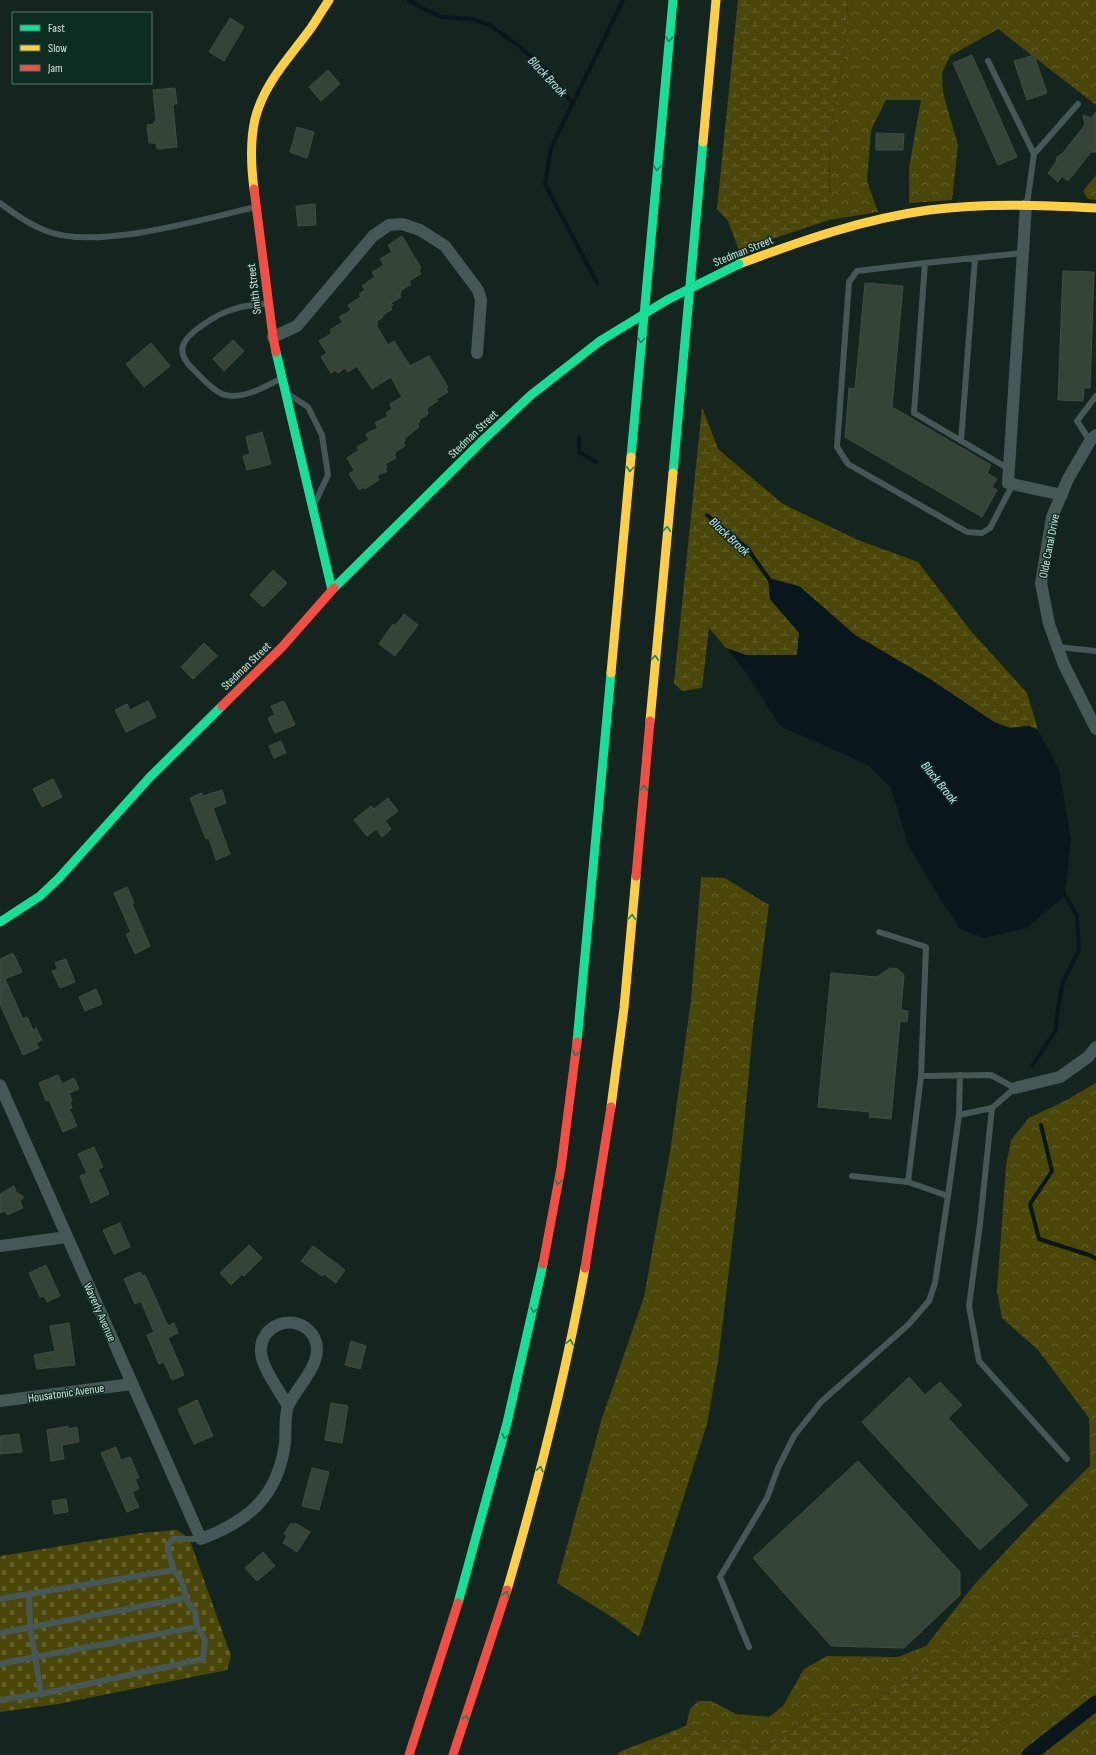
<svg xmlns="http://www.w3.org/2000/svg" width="1096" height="1755" font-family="'Sofia Sans Condensed',sans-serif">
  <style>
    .forest { fill: url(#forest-crowns) }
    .wetland { fill: url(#wetland-marsh) }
    .cemetery { fill: url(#cemetery-stones) }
    .water { fill: #09171d }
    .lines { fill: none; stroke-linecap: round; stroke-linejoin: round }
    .stream { stroke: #09171d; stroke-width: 4 }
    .canal { stroke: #09171d; stroke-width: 15 }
    .building { fill: #354436; stroke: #414c44 }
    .lane { stroke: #465757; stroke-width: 6 }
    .street { stroke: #465757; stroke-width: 12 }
    .fast { stroke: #16e098; stroke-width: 9 }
    .slow { stroke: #ffcf43; stroke-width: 9 }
    .jam { stroke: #f24e42; stroke-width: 9 }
    .fast-bridge { stroke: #16e098; stroke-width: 9 }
    .oneway { stroke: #12865d }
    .labels { text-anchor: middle; stroke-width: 3; stroke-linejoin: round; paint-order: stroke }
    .street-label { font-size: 12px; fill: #d1e2db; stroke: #0d2c22 }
    .water-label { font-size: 13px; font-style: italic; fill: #cbe2ef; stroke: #0d2c22 }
  </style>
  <defs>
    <pattern id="forest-crowns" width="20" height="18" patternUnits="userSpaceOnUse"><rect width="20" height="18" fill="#4b4709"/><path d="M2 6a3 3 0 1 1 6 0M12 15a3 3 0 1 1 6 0" fill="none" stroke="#64612c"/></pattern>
    <pattern id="wetland-marsh" width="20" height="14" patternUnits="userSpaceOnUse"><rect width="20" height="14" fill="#4b4709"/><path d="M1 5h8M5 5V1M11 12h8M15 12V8" fill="none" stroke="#64612c"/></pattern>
    <pattern id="cemetery-stones" width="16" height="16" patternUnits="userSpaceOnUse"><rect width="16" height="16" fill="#4b4709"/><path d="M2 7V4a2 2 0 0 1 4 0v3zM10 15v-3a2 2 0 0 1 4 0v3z" fill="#64612c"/></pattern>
  </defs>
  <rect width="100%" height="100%" fill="#14251f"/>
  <path class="forest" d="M848 0H1096V105L998 29 950 56 942 73 943 93 958 145 952 200 909 203V168L921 100H886L871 130 867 181 878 212 829 220 830 133 844 58Z
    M1096 175V200L1088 199 1083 191Z
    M701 877 725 878 769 905 753 1028 737 1203 718 1362 707 1424 639 1637 615 1619 557 1583 602 1418 644 1297 671 1146 691 1000Z
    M1096 1083V1638L1090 1633 1015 1642 971 1645 945 1655 869 1705 842 1711 813 1714 767 1747 737 1745 686 1726 690 1709 698 1701H711L736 1714 769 1717 783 1706 804 1669 827 1656 898 1657 926 1646 974 1585 1034 1521 1090 1466 1089 1418 1038 1350 1002 1318 997 1291 1006 1166 1011 1140 1029 1118 1065 1101Z
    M1096 1659V1755H952L970 1740 1001 1722Z"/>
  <path class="wetland" d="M738 0H848L844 58 830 133 829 220 739 250 728 221 717 209Z
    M702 407 718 449 783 504 858 540 918 562 970 630 1027 693 1038 730 1029 726 1010 728 994 722 930 679 855 635 799 586 770 599 800 633 797 655H746L726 648 709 628 702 688 682 691 674 683Z
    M1091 1633 1096 1638V1659L1001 1722 970 1740 952 1755H617L619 1752 686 1726 737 1745 767 1747 813 1714 842 1711 869 1705 945 1655 971 1645 1015 1642Z"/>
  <path class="cemetery" d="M177 1530 189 1538 231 1656 227 1670 58 1704 0 1712V1556L141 1533Z"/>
  <path class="water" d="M768 578 799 586 855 635 930 679 994 722 1010 728 1029 726 1038 730 1059 769 1071 839 1065 895 1027 928 984 938 960 929 934 889 908 845 891 788 868 765 780 726 745 671 726 648 746 655H797L799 633 770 599Z"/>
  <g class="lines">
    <path class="stream" d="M409 0 426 10 442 17 472 19 490 25 519 46 549 73 573 104
      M597 283 545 184 551 148 623 0
      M579 437V452L596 462
      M707 515 747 548 771 582
      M1032 1066 1056 1030 1057 1014 1063 982 1079 950 1077 916 1065 895 1061 893
      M1041 1125 1052 1171 1030 1204 1039 1239 1092 1256 1096 1259"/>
    <path class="canal" d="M1029 1755 1096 1703"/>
  </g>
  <path class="building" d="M230 18 244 27 224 61 209 52Z
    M972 55 1017 157 998 165 953 63Z
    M1034 55 1047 93 1027 100 1014 61Z
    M328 70 340 84 321 101 309 87Z
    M175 88 177 104H173L177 147 157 149 156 143H149L147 125 154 124V122L156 121 153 90Z
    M1096 112V152H1091L1068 181 1062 176 1058 182 1048 173 1056 162 1057 157 1062 154 1085 125 1083 115 1091 118Z
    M297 127 314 132 307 158 290 152Z
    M876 133 904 134 903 150H876Z
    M315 204 316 225 298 226 296 206Z
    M402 236 421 268 419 270 421 274 409 281 411 284 400 291 401 293 399 294 401 297 391 303 393 305 390 306 392 309 382 316 383 317 376 322 378 324 376 325 388 345 394 341 410 366 429 356 448 387 446 388 448 392 436 399 438 401 427 408 428 414 419 420 420 422 417 423 419 427 404 439 405 441 403 442 405 446 395 452 396 454 394 455 396 458 385 464 387 467 385 468 387 471 377 476 379 480 365 489 364 487 359 490 349 474 354 470 347 458 359 450 357 447 369 440 366 434 378 428 375 423 388 416 386 413 392 409 390 404 402 397 391 377 372 389 357 366 348 372 345 368 338 373 336 370 331 373 321 357 327 353 319 341 332 333 330 330 343 322 339 317 351 310 348 305 361 297 359 294 365 290 362 286 375 277 372 272 384 265 380 259 392 252 388 245Z
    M1063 271 1094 272 1090 388H1084L1083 401 1058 400Z
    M865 283 903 286 892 407 991 465 987 473 997 479 992 487 997 490 982 517 845 437 849 388 855 389Z
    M233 340 244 351 224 371 213 359Z
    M151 343 170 366 144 387 126 364Z
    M262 432 271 464 247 470 243 456 250 454 246 437Z
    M273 570 287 583 263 607 250 595Z
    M404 614 418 625 395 656 379 644 393 624 395 626Z
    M204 643 217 656 193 679 181 667Z
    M148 701 156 717 126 732 115 710 127 704 130 710Z
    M284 701 295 725 275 733 268 718 275 715 271 706Z
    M281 741 286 753 274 758 269 746Z
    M53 779 62 797 42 807 33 789Z
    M222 790 226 803 213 808 230 854 216 860 209 838 206 839 190 798 202 793 203 796Z
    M388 798 398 811 385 821 391 829 382 837 376 829 367 836 354 820 371 806 374 809Z
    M127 887 134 903 132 904 150 946 135 954 126 934 131 932 114 893Z
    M13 953 22 972 5 979 23 1019 27 1017 33 1030 36 1028 42 1040 36 1043 39 1048 23 1055 0 1004V959Z
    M66 959 75 982 60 988 52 971 58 969 55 963Z
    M890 968 898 969 904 975 901 1010 908 1011 907 1022 900 1021 891 1119 869 1117 870 1112 818 1107 831 973 877 977Z
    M96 989 102 1004 85 1011 79 997Z
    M58 1075 62 1084 74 1078 79 1089 69 1093 72 1101 70 1102 72 1108 69 1109 77 1126 63 1132 49 1100 46 1101 39 1083Z
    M94 1147 103 1167 98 1169 109 1194 91 1203 80 1176 87 1173 78 1154Z
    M14 1186 16 1192 24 1197 20 1201 23 1208 7 1215 5 1211 0 1213V1194Z
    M120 1223 130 1247 114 1254 103 1230Z
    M249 1245 262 1258 244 1276 242 1274 231 1285 220 1273Z
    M313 1246 345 1270 336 1283 324 1274 322 1276 301 1261Z
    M46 1265 60 1296 47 1302 44 1296 40 1297 29 1273Z
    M140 1272 142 1276 145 1275 168 1326 174 1323 178 1333 168 1338 184 1375 172 1380 164 1362 159 1364 147 1335 154 1332 141 1301 135 1304 124 1279Z
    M69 1323 75 1365 37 1369 34 1355 55 1351 50 1326Z
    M351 1341 366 1346 360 1369 345 1365Z
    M909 1377 925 1395 940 1382 962 1405 948 1418 1028 1505 980 1550 862 1422Z
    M197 1400 213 1436 194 1444 178 1409Z
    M331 1403 348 1406 342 1443 325 1440Z
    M68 1426V1429L77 1427 79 1442 62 1445 64 1459 51 1461 47 1430Z
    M19 1434 22 1452 0 1454V1436Z
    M116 1447 121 1460 130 1457 139 1478 135 1479 139 1489 132 1492 139 1507 127 1512 101 1453Z
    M858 1461 960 1572V1595L904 1648 831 1646 753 1558Z
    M312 1468 329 1472 319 1510 302 1506Z
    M66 1499 68 1512 54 1514 52 1501Z
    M291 1523 294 1525 295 1523 310 1532 297 1552 283 1543 287 1536 284 1534Z
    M263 1552 275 1566 257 1581 245 1568Z"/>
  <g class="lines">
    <path class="lane" d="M988 61 1034 154 1027 204
      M1034 154 1078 104
      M0 203C13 213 28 224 44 230 94 252 202 219 256 207
      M925 263 857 271 849 282 837 447 848 464 967 532 982 533 990 528 1013 484
      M267 304C254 304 243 306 231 310 218 314 186 333 183 346 180 355 188 365 194 370 203 379 211 389 222 394 240 401 265 387 280 379
      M288 394 308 407 322 435 328 475 315 503
      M961 441 975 258
      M1090 441 1077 421 1096 396
      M1009 469 914 413 925 263 1023 253
      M1058 647 1096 651
      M879 932 926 947 921 1076 991 1075 1015 1088 992 1108 959 1115
      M921 1076 908 1182 948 1196
      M992 1108 980 1224 969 1306 979 1361 1067 1459
      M852 1176 908 1182
      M29 1594 174 1570
      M0 1599 29 1594 30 1627 35 1657 0 1664
      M0 1633 185 1598
      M749 1647 720 1577 767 1498 778 1468 794 1436 821 1402 908 1325 929 1301 935 1283 948 1196 959 1115 960 1075
      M41 1694 35 1657 197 1627 195 1612 185 1598 184 1588 181 1580 174 1570 168 1552V1544L173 1539H201
      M0 1700 41 1694 203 1659 205 1640 197 1627"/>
    <path class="street" d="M1026 205 1008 483 1062 495
      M273 337 297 326 373 236 389 225 402 224 420 230 445 246 478 290 481 300 477 353
      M1096 435 1090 441 1068 479 1052 517 1041 583 1049 624 1064 665 1096 729
      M0 1085 201 1539C249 1521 278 1496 285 1443 286 1433 284 1413 289 1404 298 1385 329 1358 312 1334 296 1312 259 1324 261 1352 262 1368 280 1392 288 1406
      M1015 1088 1060 1077 1088 1057 1096 1047
      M0 1246 67 1237
      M0 1401 132 1384"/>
    <path class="fast" d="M276 352 332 590
      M631 457 673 0
      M673 473 703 142
      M334 588 482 441 531 395 600 341
      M0 922 40 896 59 878 150 777 222 706
      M577 1042 611 673
      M458 1603 507 1423 543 1264"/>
    <path class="slow" d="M703 142 716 0
      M254 189C251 166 250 141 255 119 264 83 290 57 311 28 317 19 323 9 329 0
      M739 264C801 241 863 219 929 210 984 203 1040 205 1096 208
      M611 673 631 457
      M650 721 673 473
      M611 1107 624 1008 636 876
      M507 1590C538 1484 565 1377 585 1268"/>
    <path class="jam" d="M254 189 273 337 276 352
      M222 706 283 646 334 588
      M636 876 650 721
      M543 1264 561 1168 577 1042
      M585 1268 611 1107
      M409 1755 458 1603
      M453 1755 507 1590"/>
    <path class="fast-bridge" d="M600 341 667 300 739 264"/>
  </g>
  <defs><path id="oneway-chevron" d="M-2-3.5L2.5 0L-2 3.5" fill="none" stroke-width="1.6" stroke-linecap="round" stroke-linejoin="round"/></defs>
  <g class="oneway">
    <use href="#oneway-chevron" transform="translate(669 39) rotate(96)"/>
    <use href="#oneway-chevron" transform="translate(657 168) rotate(95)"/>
    <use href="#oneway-chevron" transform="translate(641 340) rotate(95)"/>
    <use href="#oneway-chevron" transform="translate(630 469) rotate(95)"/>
    <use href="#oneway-chevron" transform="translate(667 529) rotate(-85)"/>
    <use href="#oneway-chevron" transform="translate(655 658) rotate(-85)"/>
    <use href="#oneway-chevron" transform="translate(644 788) rotate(-85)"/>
    <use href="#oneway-chevron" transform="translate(632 917) rotate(-85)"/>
    <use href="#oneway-chevron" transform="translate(576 1053) rotate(97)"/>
    <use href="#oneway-chevron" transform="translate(558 1182) rotate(99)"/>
    <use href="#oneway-chevron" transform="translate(534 1310) rotate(101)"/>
    <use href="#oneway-chevron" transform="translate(570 1342) rotate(-78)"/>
    <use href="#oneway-chevron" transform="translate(505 1436) rotate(104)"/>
    <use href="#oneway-chevron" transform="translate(540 1469) rotate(-76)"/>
    <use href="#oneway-chevron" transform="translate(506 1594) rotate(-74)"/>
    <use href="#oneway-chevron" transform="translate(466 1718) rotate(-71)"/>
  </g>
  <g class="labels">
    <g class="street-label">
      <text transform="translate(743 251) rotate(-22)" y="4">Stedman Street</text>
      <text transform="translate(254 289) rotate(-97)" y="4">Smith Street</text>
      <text transform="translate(473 434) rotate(-44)" y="4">Stedman Street</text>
      <text transform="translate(1049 546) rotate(-79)" y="4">Olde Canal Drive</text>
      <text transform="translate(246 666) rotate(-44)" y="4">Stedman Street</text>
      <text transform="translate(100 1312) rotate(66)" y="4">Waverly Avenue</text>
      <text transform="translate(66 1393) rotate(-8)" y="4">Housatonic Avenue</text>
    </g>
    <g class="water-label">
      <text transform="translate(548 76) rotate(47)" y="5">Black Brook</text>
      <text transform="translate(730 536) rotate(43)" y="5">Black Brook</text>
      <text transform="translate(940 782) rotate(51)" y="5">Black Brook</text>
    </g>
  </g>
  <rect x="12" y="12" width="140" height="72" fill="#0d2c22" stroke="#5b756c"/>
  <rect x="20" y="25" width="20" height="6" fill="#16e098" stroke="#5b756c"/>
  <text x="48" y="32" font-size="12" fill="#d1e2db">Fast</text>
  <rect x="20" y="45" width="20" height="6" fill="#ffcf43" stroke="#5b756c"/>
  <text x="48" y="52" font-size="12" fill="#d1e2db">Slow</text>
  <rect x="20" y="65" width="20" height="6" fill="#f24e42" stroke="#5b756c"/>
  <text x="48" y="72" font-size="12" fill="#d1e2db">Jam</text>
</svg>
